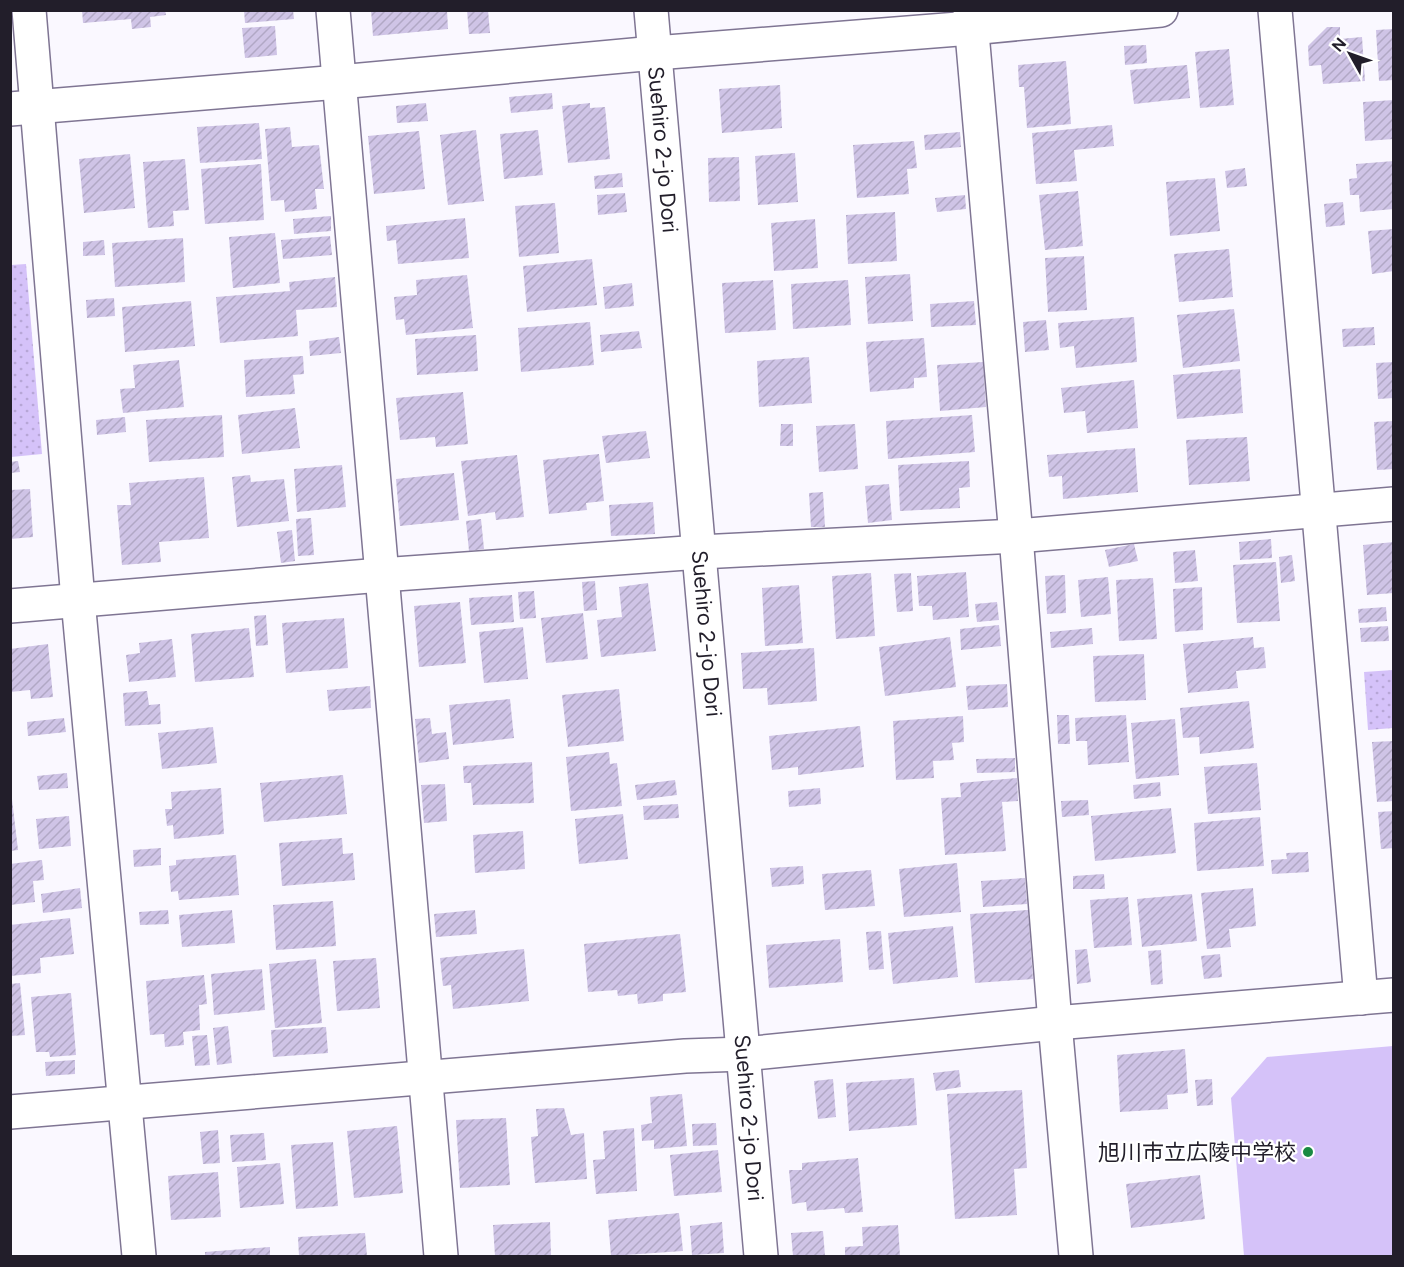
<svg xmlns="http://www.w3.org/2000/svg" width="1404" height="1267" font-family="Figtree,'Noto Sans JP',sans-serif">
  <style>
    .grass { fill: #d5c2f9 }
    .park { fill: url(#park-dots) }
    .building { fill: url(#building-hatch) }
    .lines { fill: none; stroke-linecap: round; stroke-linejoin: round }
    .minor-casing { stroke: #7f7593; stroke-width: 36 }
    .minor { stroke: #fff; stroke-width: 33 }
    .poi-dot { fill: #198a43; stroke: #fff; stroke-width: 2 }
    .labels { text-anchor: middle; stroke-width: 4.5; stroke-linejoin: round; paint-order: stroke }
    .street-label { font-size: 22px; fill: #221e2a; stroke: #fff }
    .poi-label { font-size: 22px; fill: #221e2a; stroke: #fff; text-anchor: end }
  </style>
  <defs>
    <pattern id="park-dots" width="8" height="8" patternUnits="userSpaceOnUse" patternTransform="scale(1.5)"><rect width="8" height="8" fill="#d5c2f9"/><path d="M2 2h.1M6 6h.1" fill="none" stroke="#b7a6d6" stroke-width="1.8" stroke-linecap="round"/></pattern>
    <pattern id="building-hatch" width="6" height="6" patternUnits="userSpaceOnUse" patternTransform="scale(1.5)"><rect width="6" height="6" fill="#cfc4e6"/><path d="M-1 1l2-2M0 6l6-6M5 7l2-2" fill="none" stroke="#b1a8c5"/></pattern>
  </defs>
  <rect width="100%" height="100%" fill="#faf8ff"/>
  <path class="grass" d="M1393 1046V1256H1244L1231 1098 1267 1057Z"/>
  <path class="park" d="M26 264 42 454 11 457V265Z
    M1393 670V728L1368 730 1364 672Z"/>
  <path class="building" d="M82 10H165L166 15 150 17 151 27 132 29 131 19 83 23Z
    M244 10H293L294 19 245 23Z
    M371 10H447L448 29 373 36Z
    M467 10H488L490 33 469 34Z
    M275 26 277 55 245 58 242 28Z
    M1327 27H1340V39L1362 37 1365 81 1323 84 1321 65 1309 66 1308 46Z
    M1394 29V80L1379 81 1376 30Z
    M1146 45 1147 63 1125 65 1124 46Z
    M1229 49 1234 105 1200 108 1195 52Z
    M1066 61 1071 124 1027 128 1024 87H1019L1018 65Z
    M1187 65 1190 98 1134 104 1130 70Z
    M780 85 782 128 722 133 719 89Z
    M552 93 553 109 511 113 509 97Z
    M1394 100V139L1365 141 1363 102Z
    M426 103 428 121 397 123 396 106Z
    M590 103V108L605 107 610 159 568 163 562 106Z
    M259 123 262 159 200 163 197 127Z
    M1112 125 1114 146 1074 150 1077 181 1036 184 1032 133Z
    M290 127 292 147 319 145 324 189H315L317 209 285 212 284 200 271 201 265 129Z
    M476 130 484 201 448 205 440 135Z
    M538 130 543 175 504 179 500 134Z
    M419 131 425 189 374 194 368 136Z
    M960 132 961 147 925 150 924 135Z
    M914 141 917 168 907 169 909 194 857 198 853 145Z
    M795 153 798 202 758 205 755 156Z
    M130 154 135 208 84 213 79 159Z
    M739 157 740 201 709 202 708 158Z
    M185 159 189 210 173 211 174 226 148 228 143 162Z
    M1394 161V209L1360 212 1359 195H1350L1349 179 1357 178 1356 164Z
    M261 164 264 220 205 224 201 169Z
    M1245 168 1247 186 1227 188 1225 171Z
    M622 173 623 187 595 189 594 176Z
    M1215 178 1220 231 1170 236 1166 182Z
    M1078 191 1083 246 1045 250 1039 195Z
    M625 193 627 212 598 215 597 195Z
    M965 195 966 209 937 212 935 198Z
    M1343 202 1345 225 1326 227 1324 204Z
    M555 203 559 253 519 257 515 206Z
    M895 212 897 261 848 264 846 215Z
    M331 216V231L294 234 293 219Z
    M465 218 469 258 398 264 396 240 387 241 386 226Z
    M815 219 818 268 774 271 771 223Z
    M1394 229V271L1372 274 1368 231Z
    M275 233 280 283 233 288 229 237Z
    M330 236 332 255 283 259 281 240Z
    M183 238 185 282 115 287 112 243Z
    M104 240 105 255 83 256V242Z
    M1229 249 1233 297 1179 302 1174 254Z
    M1084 256 1087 310 1048 312 1045 258Z
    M592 259 597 305 527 312 523 266Z
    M910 274 913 321 868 324 865 277Z
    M467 275 473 328 406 335 404 319 396 320 394 297 417 295 416 280Z
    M335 277 337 307 296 310 298 336 220 343 216 297 290 291 289 282Z
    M773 280 776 330 725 333 722 283Z
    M848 280 851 325 793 329 791 284Z
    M632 283 634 306 605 309 603 287Z
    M114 298 115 316 87 318 86 300Z
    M191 301 195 346 125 352 122 307Z
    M974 301 976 325 931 327 930 304Z
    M1234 309 1240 361 1183 368 1177 315Z
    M1134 317 1137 362 1076 368 1074 346 1060 348 1058 323Z
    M1046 320 1049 350 1025 352 1023 322Z
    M590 322 594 365 521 372 518 328Z
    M1374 327 1375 345 1343 347 1342 329Z
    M639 331 642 348 601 352 600 335Z
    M476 335 478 371 417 375 415 339Z
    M339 337 341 353 310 356 309 341Z
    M924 338 927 377 914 378V388L870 392 866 342Z
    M303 356 304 374 293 375 295 394 246 397 244 360Z
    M809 357 812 403 759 407 757 361Z
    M179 360 184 407 123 413 120 389 135 388 133 365Z
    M983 362 986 407 940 411 937 365Z
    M1394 362V398L1378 399 1376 363Z
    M1240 369 1243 413 1177 419 1173 375Z
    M1134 380 1138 428 1087 433 1085 411 1064 413 1061 388Z
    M463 392 468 444 436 447 435 437 400 440 396 398Z
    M295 408 300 448 242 454 238 415Z
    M222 415 224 457 149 462 146 420Z
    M972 415 975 452 888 459 886 421Z
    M125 417 126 432 97 435 96 420Z
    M1394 421V469L1377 470 1374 422Z
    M781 424H793V446H780Z
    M855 424 858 469 819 472 816 426Z
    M646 431 650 458 606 463 602 436Z
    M1247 437 1250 481 1189 485 1186 440Z
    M1135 448 1138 492 1063 499 1062 476 1049 477 1047 455Z
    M599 454 604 501 586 503 587 510 549 514 543 460Z
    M517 455 524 517 496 520 495 512 468 516 461 461Z
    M18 461 20 472 10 473V462Z
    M969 461 970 487 959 488 960 508 900 511 898 465Z
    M342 465 346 507 297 512 294 469Z
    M454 473 459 520 400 526 396 479Z
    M250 475 251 482 284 479 289 521 237 527 232 477Z
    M204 477 209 538 159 542 161 562 122 565 117 505H131L129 483Z
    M889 484 892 520 868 523 865 486Z
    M30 489 33 537 10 539V490Z
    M823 492 825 527H811L809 493Z
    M653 502 655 534 611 536 609 505Z
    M311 518 314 555 298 556 296 519Z
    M481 519 484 549 469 551 466 521Z
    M292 530 295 561 281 563 277 532Z
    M1271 539 1272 558 1240 560 1239 542Z
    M1394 542V593L1367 595 1363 545Z
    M1134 544 1138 561 1109 567 1105 550Z
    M1195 550 1198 581 1175 583 1173 552Z
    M1292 555 1295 581 1281 583 1279 557Z
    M1276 562 1280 621 1237 623 1233 565Z
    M966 572 969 617 933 620 932 606H919L917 576Z
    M871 573 875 636 836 639 832 576Z
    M911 573 913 611 897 612 894 574Z
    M1065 575 1066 613 1047 614 1045 576Z
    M1108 577 1111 614 1081 617 1078 580Z
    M1153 578 1157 639 1119 641 1116 580Z
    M595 581 597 610 584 611 582 582Z
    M648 583 656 651 601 657 597 620 622 617 619 587Z
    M799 585 803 643 765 646 762 588Z
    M1202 587 1203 630 1175 632 1173 589Z
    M534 591 536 618 520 619 518 592Z
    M512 595 514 622 471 625 469 598Z
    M460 602 466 663 419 667 414 606Z
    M997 602 999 620 977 622 975 604Z
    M1386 607 1387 621 1359 623 1358 609Z
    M583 613 588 659 546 663 541 618Z
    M266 615 268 645 256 646 254 616Z
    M344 618 348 668 286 673 282 623Z
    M999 625 1001 646 961 650 960 629Z
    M1388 626 1389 641 1361 642 1360 628Z
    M523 627 528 679 484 683 479 632Z
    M249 628 254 677 195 682 191 634Z
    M1092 628 1093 644 1051 648 1050 632Z
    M950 637 956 687 885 696 879 647Z
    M1253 637 1254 648 1264 647 1266 668 1236 671 1238 688 1188 693 1183 644Z
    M172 639 176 677 129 682 126 655 140 653 139 643Z
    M48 644 53 697 31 699 30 690 10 692V649Z
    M814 648 817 701 768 705 767 688 743 689 741 653Z
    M1144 654 1146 700 1095 702 1093 656Z
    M1007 684 1008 707 968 710 966 686Z
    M370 686 371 708 329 711 327 690Z
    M619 689 624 741 568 747 562 695Z
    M147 691 149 705 160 704 161 724 125 726 123 693Z
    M510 699 514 738 453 745 449 705Z
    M1249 701 1254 748 1200 754 1199 737 1183 738 1180 708Z
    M1057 715H1069L1070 744H1058Z
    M1126 715 1129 762 1088 765 1087 741H1076L1075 718Z
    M963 716 964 742 952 743 954 760 933 761 934 778 896 780 893 721Z
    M64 718 66 732 28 736 27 722Z
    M430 718 432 734 446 732 449 759 419 763 415 719Z
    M1175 719 1179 775 1136 779 1131 723Z
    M860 726 864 767 798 775V767L772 770 769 736Z
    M213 727 217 763 162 769 158 733Z
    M1394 741V801L1377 802 1372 742Z
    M609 752 610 764 617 763 622 806 571 811 566 757Z
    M1015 758V772L977 773 976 759Z
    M532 762 534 803 473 805 471 783H464L463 766Z
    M1257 763 1261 810 1208 814 1204 767Z
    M67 773 68 788 39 790 37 776Z
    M343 775 347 814 264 822 260 783Z
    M1017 778 1018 801 1002 802 1006 851 945 855 941 798 961 797 960 783Z
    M675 780 677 795 637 800 635 785Z
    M1160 782 1161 796 1134 799 1133 785Z
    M445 784 447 821 424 823 421 785Z
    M221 788 224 834 174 839 173 825 167 826 165 809H172L171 792Z
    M820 788 821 804 789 807 788 791Z
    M10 799H12L18 850 10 851Z
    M1088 800 1089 815 1062 817 1061 801Z
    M678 804 679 818 644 820 643 806Z
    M1171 808 1176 853 1095 861 1091 816Z
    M1394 811V848L1381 849 1378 812Z
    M623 814 628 859 579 864 575 819Z
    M69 816 71 846 39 849 36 819Z
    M1260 817 1264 866 1197 871 1194 823Z
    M523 831 525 869 475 873 473 835Z
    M342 838 343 854 353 853 355 880 282 886 279 843Z
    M161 848V865L134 867 133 850Z
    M1308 852 1309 872 1272 874 1271 860 1287 859 1286 853Z
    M236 855 239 895 179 900 178 891 171 892 169 866 176 865V860Z
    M42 860 44 880 33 881 35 902 10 905V864Z
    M957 863 961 912 904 917 899 869Z
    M803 866 804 884 772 887 770 868Z
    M871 870 875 906 825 910 822 874Z
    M1104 874 1105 889H1073V876Z
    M1025 878 1027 904 983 907 981 881Z
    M80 888 82 908 43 913 41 894Z
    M1253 888 1256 926 1229 929 1231 947 1207 949 1201 893Z
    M1192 894 1197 941 1142 947 1137 899Z
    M1128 897 1132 945 1094 948 1090 900Z
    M333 901 336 946 276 950 273 905Z
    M168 910 169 924 140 925 139 912Z
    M232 910 235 943 182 947 179 915Z
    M475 910 477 934 436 937 434 914Z
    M1028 910 1033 979 975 983 970 914Z
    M70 918 74 954 40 958 41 973 10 976V925Z
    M953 926 958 977 893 984 888 933Z
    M881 931 884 969 869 970 866 932Z
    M680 934 686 992 663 994V1001L638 1004 637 994 618 996 617 990 588 992 584 944Z
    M840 939 843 982 769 988 766 945Z
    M524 949 529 1001 453 1009 451 985 443 986 440 958Z
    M1087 949 1091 982 1077 984 1075 950Z
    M1161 950 1163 984 1151 985 1148 951Z
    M1220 954 1222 977 1204 979 1201 956Z
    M376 958 380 1008 337 1011 333 961Z
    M316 959 322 1023 275 1028 269 964Z
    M262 969 265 1010 214 1015 211 974Z
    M204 975 207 1004 199 1005 200 1030 183 1032 184 1045 165 1047 164 1034 150 1035 146 981Z
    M20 983 25 1035 10 1036V984Z
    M71 993 76 1055 50 1057 49 1052H36L31 997Z
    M228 1026 232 1063 217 1065 213 1028Z
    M326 1027 328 1053 273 1057 271 1030Z
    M207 1035 210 1065 195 1066 192 1036Z
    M1185 1049 1188 1093 1167 1095 1168 1109 1120 1112 1117 1055Z
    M75 1060V1074L46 1076 45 1062Z
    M959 1070 961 1087 936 1091 933 1073Z
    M914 1078 917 1125 849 1131 846 1083Z
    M833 1079 836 1117 818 1119 814 1081Z
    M1212 1079 1213 1105 1197 1106 1195 1080Z
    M1022 1090 1027 1168 1014 1169 1017 1215 955 1219 947 1094Z
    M682 1094 687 1146 654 1149V1140L642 1141 641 1125 652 1123 650 1097Z
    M564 1108 571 1135 584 1133 587 1179 535 1183 531 1137 538 1136 536 1109Z
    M506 1118 510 1185 460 1188 456 1120Z
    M716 1123 717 1145 693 1146 692 1124Z
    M397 1126 403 1193 354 1198 347 1131Z
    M634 1128 637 1191 596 1194 593 1160 605 1159 603 1131Z
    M218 1130 220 1163 203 1164 200 1132Z
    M264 1133 266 1160 232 1162 230 1135Z
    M333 1142 338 1206 296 1209 291 1145Z
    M718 1150 722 1192 674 1196 670 1155Z
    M858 1158 863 1212 845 1213 844 1208 807 1211 806 1202 792 1204 789 1170H802V1163Z
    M280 1163 284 1204 240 1208 237 1167Z
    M218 1172 221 1217 171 1220 168 1176Z
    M1200 1175 1205 1219 1131 1228 1126 1184Z
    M679 1213 683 1251 611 1256 608 1220Z
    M550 1222 551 1256H495L493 1225Z
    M722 1222 724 1253 692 1255 690 1226Z
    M898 1225 900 1256H845V1247L863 1246 862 1227Z
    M823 1231 825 1256H793L791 1233Z
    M365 1233 367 1256H299L298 1237Z
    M270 1247V1256H205V1252Z"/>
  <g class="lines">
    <g class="minor-casing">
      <g id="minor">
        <path d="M29 10 78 600 139 1256"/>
        <path d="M333 10 441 1256"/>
        <path id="s1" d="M651 10C688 426 727 841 761 1256"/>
        <path d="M970 10 1016 536 1055 1023 1076 1256"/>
        <path d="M1275 10 1361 998"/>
        <path d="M10 109 339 82 655 53 971 28 1161 10"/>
        <path d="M10 606 381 575 700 552 1016 536 1394 504"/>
        <path d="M10 1112 685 1056 744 1054 1055 1023 1394 995"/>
      </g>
    </g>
    <use href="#minor" class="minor"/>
  </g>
  <circle class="poi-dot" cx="1308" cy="1152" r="6"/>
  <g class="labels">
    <g class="street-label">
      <text dy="8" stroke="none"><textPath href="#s1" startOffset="140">Suehiro 2-jo Dori</textPath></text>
      <text dy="8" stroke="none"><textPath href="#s1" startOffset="626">Suehiro 2-jo Dori</textPath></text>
      <text dy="8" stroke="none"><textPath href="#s1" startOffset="1112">Suehiro 2-jo Dori</textPath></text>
    </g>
    <g class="poi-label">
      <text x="1296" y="1160">旭川市立広陵中学校</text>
    </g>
  </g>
  <rect width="1404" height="1267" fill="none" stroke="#221e2a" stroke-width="24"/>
  <g transform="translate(1350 54) rotate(310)" stroke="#ffffff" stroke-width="4.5" paint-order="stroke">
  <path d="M0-4.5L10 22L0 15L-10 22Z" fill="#221e2a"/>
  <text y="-9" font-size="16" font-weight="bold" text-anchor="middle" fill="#221e2a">N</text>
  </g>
</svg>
